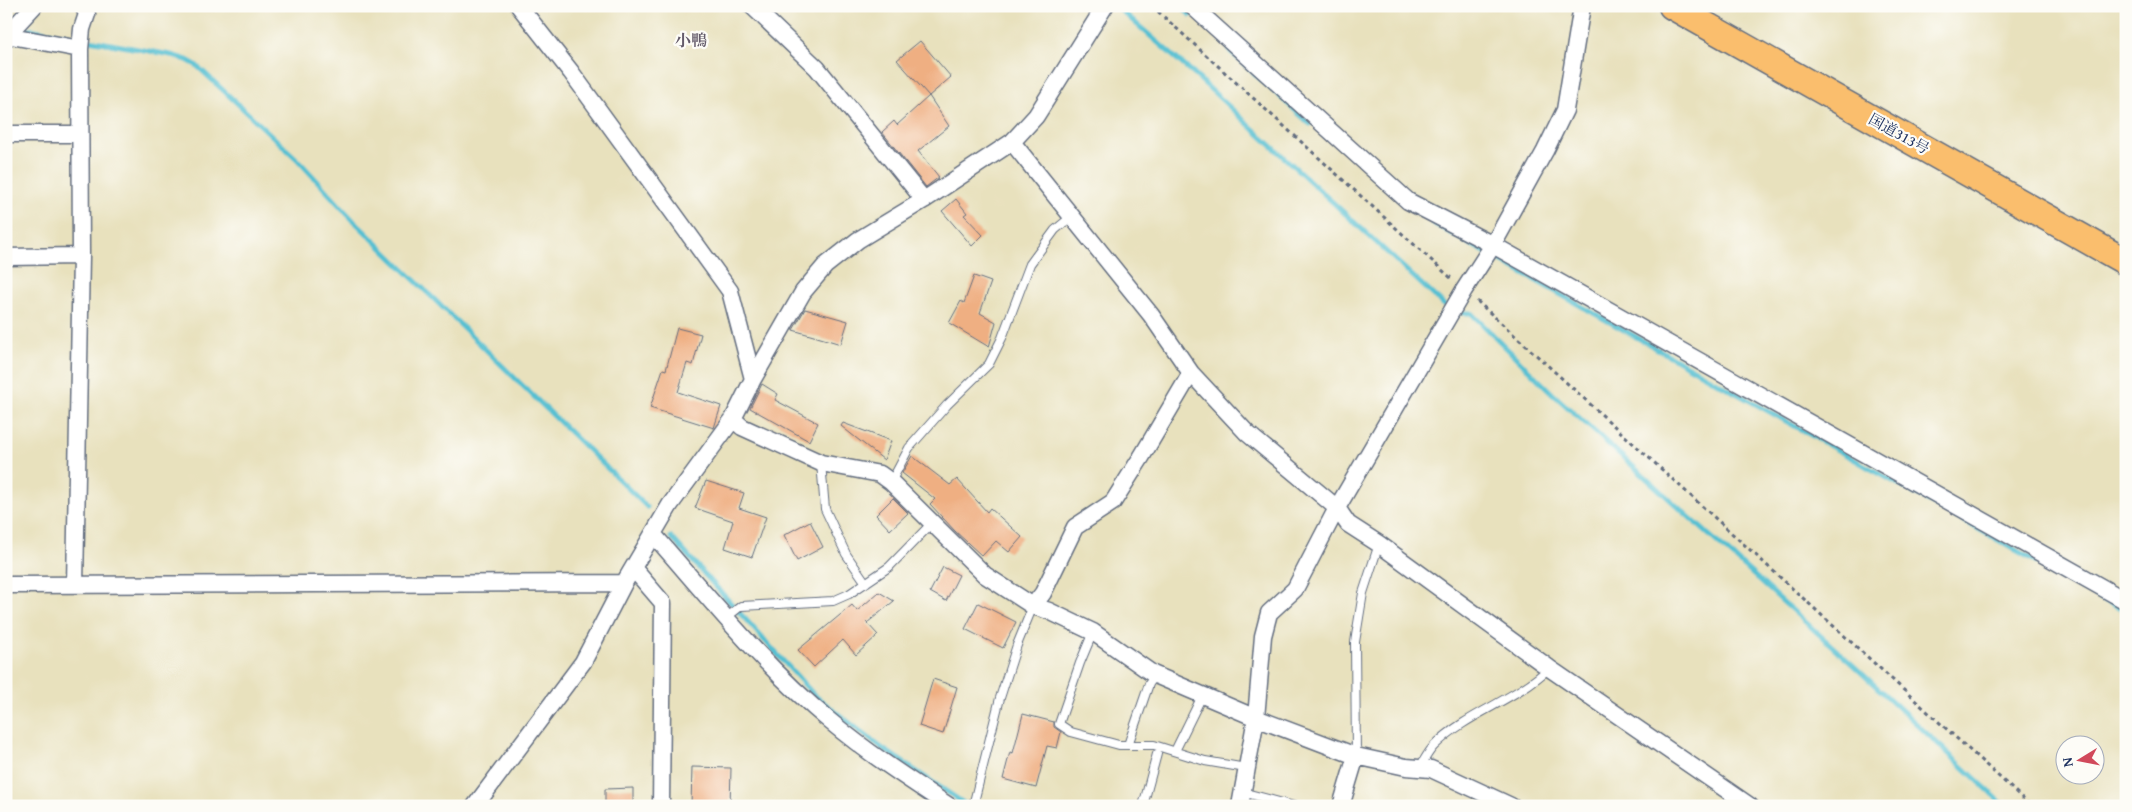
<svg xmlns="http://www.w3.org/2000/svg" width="2132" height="812" font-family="'Gentium Book Plus','Noto Serif JP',serif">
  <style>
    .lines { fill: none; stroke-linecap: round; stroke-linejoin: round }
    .stream { stroke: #56c0d2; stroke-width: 5 }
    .building { fill: #efaf82 }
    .service-casing { stroke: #636d7f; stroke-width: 10 }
    .minor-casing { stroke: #636d7f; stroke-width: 19 }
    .trunk-casing { stroke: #636d7f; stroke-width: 29 }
    .path { stroke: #636d7f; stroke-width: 3; stroke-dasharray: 4 4; stroke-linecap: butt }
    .service { stroke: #fff; stroke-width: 8 }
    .minor { stroke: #fff; stroke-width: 16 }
    .trunk { stroke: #fabe6d; stroke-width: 26 }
    .labels { text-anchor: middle; stroke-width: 4.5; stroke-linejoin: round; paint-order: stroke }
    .street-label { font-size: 15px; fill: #1b2f5e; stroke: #fdfcf7 }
    .neighbourhood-label { font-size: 16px; font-weight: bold; fill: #655c6b; stroke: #fdfcf7 }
  </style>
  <rect width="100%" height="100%" fill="#fdfcf7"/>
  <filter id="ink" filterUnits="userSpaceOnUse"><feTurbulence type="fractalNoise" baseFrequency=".02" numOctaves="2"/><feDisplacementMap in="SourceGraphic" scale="10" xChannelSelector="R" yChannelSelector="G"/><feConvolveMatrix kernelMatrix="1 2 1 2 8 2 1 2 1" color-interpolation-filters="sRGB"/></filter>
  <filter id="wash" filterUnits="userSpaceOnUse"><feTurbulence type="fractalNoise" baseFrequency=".0096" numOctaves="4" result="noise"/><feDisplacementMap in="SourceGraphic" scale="20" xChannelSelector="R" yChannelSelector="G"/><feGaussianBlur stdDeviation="1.12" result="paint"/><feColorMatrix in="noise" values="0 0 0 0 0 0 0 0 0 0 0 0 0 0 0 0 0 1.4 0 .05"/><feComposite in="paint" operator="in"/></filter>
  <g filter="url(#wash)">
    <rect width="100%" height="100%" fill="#e8e1bd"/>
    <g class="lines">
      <path class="stream" d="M1116 6 1195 75 1444 305
        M1181 6 1190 15
        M18 27 171 55 187 60 196 65 298 160 353 220 647 507
        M1230 51 1310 124
        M1433 223 2126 612
        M1462 313H1471L1553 394 1853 665 2005 806
        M671 537 814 695 879 746 968 806"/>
    </g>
    <g id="blocks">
      <path class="building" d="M920 41 951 77 929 96 897 60Z
        M929 96 949 126 918 151 939 177 926 187 882 132 894 121 897 125Z
        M956 199 967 213 964 215 983 235 972 246 942 211Z
        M974 276 991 282 980 313 996 322 989 347 949 323 961 301 964 303Z
        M805 309 848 321 841 344 793 330Z
        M677 328 701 334 693 365 687 363 678 392 721 406 714 428 650 408 663 369 666 370Z
        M762 384 778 394 775 400 818 423 809 441 750 408Z
        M843 423 891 441 884 460 841 426Z
        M912 456 950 485 957 479 987 512 990 508 1022 537 1009 552 996 541 982 556 955 531 930 504 935 499 902 473Z
        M706 481 744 493 739 508 766 517 752 557 725 548 733 521 695 508Z
        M893 498 908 513 890 530 876 515Z
        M810 521 823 547 797 561 784 535Z
        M943 567 959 575 946 601 930 592Z
        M879 592 894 601 867 623 878 635 856 655 843 640 814 667 798 650 852 605 857 611Z
        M978 603 1016 622 1003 648 965 629Z
        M933 679 957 687 943 734 919 726Z
        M1023 714 1054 722V727L1061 732 1057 748 1047 746 1036 788 1003 779 1010 752 1013 753Z
        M692 767 731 768 730 806H691Z
        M633 788V806H605V789Z"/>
    </g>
  </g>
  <g filter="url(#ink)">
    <use href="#blocks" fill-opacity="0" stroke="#636d7f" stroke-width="1"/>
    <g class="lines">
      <g class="service-casing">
        <path id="service" d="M821 463 825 509 846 554 866 583
          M891 482 909 448 947 405 989 364 1002 338 1030 264 1055 230 1072 216
          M726 618 741 606 833 601 849 594 889 567 932 523
          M1093 632 1080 663 1059 724 1071 732 1119 745H1154L1205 761 1246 768
          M1128 745 1149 684 1155 675
          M1175 751 1202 696
          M1356 756 1355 642 1363 593 1379 544
          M1419 768C1424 761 1428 752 1434 746 1467 713 1516 700 1549 668
          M1242 792 1294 806
          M973 806 1000 698 1017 645 1033 606
          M1143 806 1157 754"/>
      </g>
      <g class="minor-casing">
        <path id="minor" d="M519 6 571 72 730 291 753 379
          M752 6 817 68 924 200
          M1192 6 1408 201 1493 245 2126 601
          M6 35 80 49
          M7 35 34 6
          M6 134H80
          M1012 142 1151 315 1191 373 1247 433 1337 508 1348 524 1379 544 1549 668 1750 806
          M6 257 81 256
          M733 419 742 427 821 463 880 474 891 482 985 575 1033 606 1049 611 1093 632 1153 674 1256 718 1356 756 1406 767 1431 769 1511 806
          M653 534C710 599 764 667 831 722 868 753 908 779 949 806
          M633 568 663 603 661 806
          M6 585 624 583
          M75 585 81 256 80 49 82 29 87 14 83 6
          M1033 606 1043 593 1075 527 1113 502 1142 456 1191 373
          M475 806 583 662 624 583 670 505 733 419 753 379 803 292 825 266 858 240 924 200 1012 142 1036 116 1105 6
          M1240 806 1256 718 1263 636 1269 613 1295 589 1337 508 1464 290 1493 245 1545 151 1565 110 1582 6
          M1341 806 1356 756"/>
      </g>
      <g class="trunk-casing">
        <path id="trunk" d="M1672 6 2126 262"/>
      </g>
      <path class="path" d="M1152 6 1452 279
        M1477 301 2031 806"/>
      <use href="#service" class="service"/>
      <use href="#minor" class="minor"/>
      <use href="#trunk" class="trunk"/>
    </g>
  </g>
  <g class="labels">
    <g class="street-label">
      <text transform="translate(1899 134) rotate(29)" y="5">国道313号</text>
    </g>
    <g class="neighbourhood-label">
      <text x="691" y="46">小鴨</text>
    </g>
  </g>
  <rect width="2132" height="812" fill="none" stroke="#fdfcf7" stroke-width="25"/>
  <g transform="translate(2080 760) rotate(260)"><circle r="24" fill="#fdfcf7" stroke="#a3aaba"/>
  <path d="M0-4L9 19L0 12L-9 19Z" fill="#d1495b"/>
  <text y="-8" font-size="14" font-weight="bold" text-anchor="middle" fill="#1b2f5e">N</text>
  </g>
</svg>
